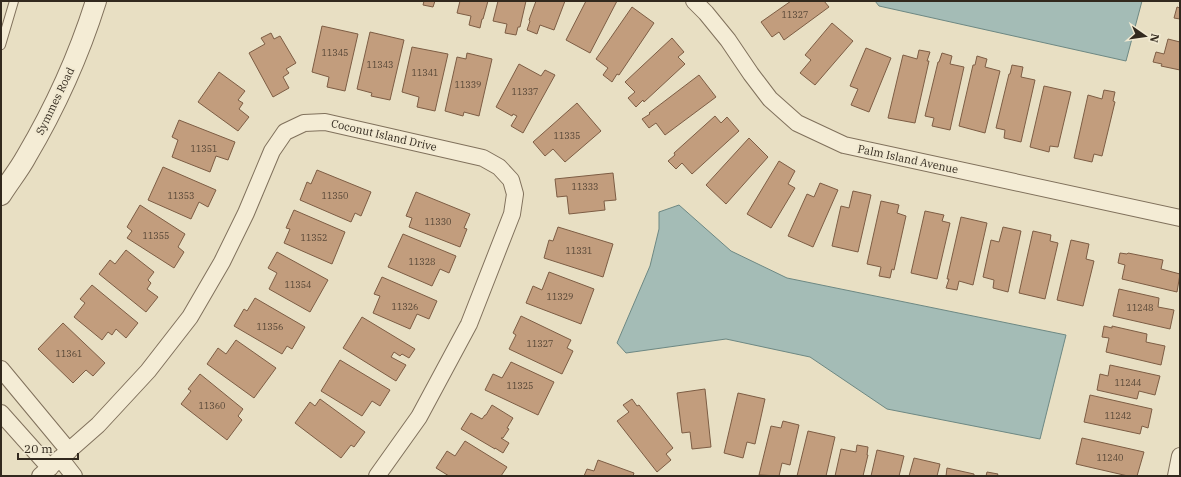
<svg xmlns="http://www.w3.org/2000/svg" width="1181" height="477" font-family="'IBM Plex Serif',serif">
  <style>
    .water { fill: #a4bcb6; stroke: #6d8883 }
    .building { fill: #c29d7d; stroke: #7d5d44 }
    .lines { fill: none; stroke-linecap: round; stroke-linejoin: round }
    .service-casing { stroke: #80715c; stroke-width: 10 }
    .minor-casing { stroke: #80715c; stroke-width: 18 }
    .tertiary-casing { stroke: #80715c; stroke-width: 22 }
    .service { stroke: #f4ecd5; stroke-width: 8 }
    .minor { stroke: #f4ecd5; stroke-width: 16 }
    .tertiary { stroke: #f4ecd5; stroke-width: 20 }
    .labels { text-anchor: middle; stroke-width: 4; stroke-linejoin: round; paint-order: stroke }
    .number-label { font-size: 9px; fill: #564636 }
    .street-label { font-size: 11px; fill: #32291e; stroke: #f1e9d1 }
  </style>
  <rect width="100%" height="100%" fill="#e8dfc3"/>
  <path class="water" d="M875 1H1142L1126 61 879 6Z
    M679 205 731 251 787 278 1066 335 1040 439 887 409 810 357 726 339 626 353 617 343 650 266 659 229V212Z"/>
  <path class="building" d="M424 1H435L433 7 423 5Z
    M460 1H488L483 19H482L480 28 469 25 471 16 457 13Z
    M498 1H526L520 27H518L516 35 505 33 507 24 493 21Z
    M536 1H565L554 30 540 25 537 34 527 30 530 21 529 20Z
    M586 1H617L590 53 566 40Z
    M791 1H824L829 7 784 40 779 32 772 37 761 22Z
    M632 7 654 23 619 75 617 74 612 82 603 75 608 68 596 59Z
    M1177 7 1180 8V19L1174 18Z
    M832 23 853 41 815 85 800 73 811 60 805 55Z
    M322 26 358 34 345 91 327 87 329 77 312 72Z
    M370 32 404 40 390 100 371 96 372 93 357 89Z
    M271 33 274 39 280 36 296 63 286 69 289 73 283 77 289 88 273 97 249 53 265 44 261 38Z
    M672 38 684 52 678 57 685 64 644 102 643 100 636 107 628 98 635 92 625 82Z
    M1168 39 1180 42V70L1161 66 1162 64 1153 62 1156 52 1164 54Z
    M412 47 448 54 435 111 417 107 419 97 402 92Z
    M866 48 891 58 869 112 851 105 858 89 850 86Z
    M919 50 930 52 927 61H929L915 123 888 118 903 55 917 59Z
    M467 53 492 59 479 116 464 112 463 116 445 111 457 57 466 59Z
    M942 53 952 56 950 64 964 67 950 130 932 126 934 118 925 116 938 62H939Z
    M977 56 987 59 985 67 1000 71 985 133 959 126 973 65H975Z
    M519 64 541 76 545 70 555 75 523 133 511 126 517 116 513 114 512 116 496 107Z
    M1012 65 1023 67 1021 77 1035 80 1021 142 1004 138 1005 130 996 128 1009 74H1010Z
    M219 72 245 91 238 100 243 103 239 109 249 117 238 131 198 102Z
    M699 75 716 97 665 135 656 123 649 128 642 119 650 114 649 113Z
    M1044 86 1071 92 1058 147 1050 146 1049 152 1030 147Z
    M1104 90 1115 92 1113 101 1115 102 1102 156 1094 154 1092 162 1074 158 1088 95 1102 99Z
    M577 103 601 131 565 162 553 149 545 156 533 142Z
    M715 116 721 123 727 117 739 131 692 174 682 163 676 169 668 161 675 155 674 153Z
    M179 120 235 142 228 160 216 156 210 172 172 157 178 140 172 137Z
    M749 138 768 157 726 204 706 185Z
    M779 161 795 171 788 184 795 188 771 228 747 214Z
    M163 167 216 190 208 207 199 202 191 219 148 200Z
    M317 170 371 192 361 216 355 213 351 222 300 200 307 182 311 184Z
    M613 173 616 200 604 201 605 210 569 214 567 196 557 197 555 179Z
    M820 183 838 190 813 247 788 236 807 194 814 197Z
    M853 191 871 195 858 252 832 246 841 206 849 208Z
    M416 192 470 214 464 228 467 229 460 247 409 227 412 218 406 216Z
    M881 201 899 205 897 213 906 216 894 270 892 269 890 278 879 276 881 267 867 264Z
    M140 205 185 234 178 247 184 252 174 268 127 238 132 231 127 227Z
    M294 210 345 232 332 264 284 243 290 229 286 228Z
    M925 211 944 215 942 221 950 223 937 279 911 273Z
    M961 217 987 223 973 285 959 281 957 290 946 288 949 279H947Z
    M558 227 613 244 603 277 544 258 549 240 553 241Z
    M1003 227 1021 231 1008 292 993 288 994 280 983 277 991 240 999 242Z
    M1033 231 1051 235 1050 241 1058 243 1045 299 1019 293Z
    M403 234 456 256 449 273 440 269 432 286 388 267Z
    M1071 240 1089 244 1086 259 1094 261 1083 306 1057 300Z
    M126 250 154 272 148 280 151 283 147 289 158 297 146 312 99 274 110 260 115 264Z
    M277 252 328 280 310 312 269 289 277 273 268 268Z
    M1120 253 1127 254 1128 253 1163 260 1161 269 1180 274 1177 292 1122 279 1125 265 1118 263Z
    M549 272 594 289 581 324 526 303 533 286 542 290Z
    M382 277 437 301 429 319 417 314 410 329 373 313 380 296 374 294Z
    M92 285 138 323 126 338 116 329 112 335 108 332 102 340 74 317 85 303 80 299Z
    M1119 289 1159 298 1158 307 1174 310 1170 329 1113 316Z
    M255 298 305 327 292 349 287 346 282 354 234 326 244 309 247 311Z
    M521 316 571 340 567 348 573 351 562 374 509 349 516 335 513 333Z
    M362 317 415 349 409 358 402 354 400 356 394 352 391 357 406 365 396 381 343 348Z
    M63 323 105 363 93 376 86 370 73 383 38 349Z
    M1104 326 1112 328V326L1147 334 1146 342 1165 346 1161 365 1106 352 1109 338 1102 337Z
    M236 340 276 368 254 398 207 364 218 348 226 354Z
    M340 360 390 390 380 406 372 401 362 416 321 391Z
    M511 362 554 382 538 415 485 390 493 374 502 378Z
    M1110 365 1160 376 1155 395 1139 391 1137 399 1097 390 1100 374 1108 376Z
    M200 374 243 409 238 416 242 420 227 440 181 404 191 391 188 389Z
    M705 389 711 447 692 449 690 432 682 433 677 393Z
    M738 393 765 399 755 444 747 442 743 458 724 453Z
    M1090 395 1152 409 1148 428 1142 426 1140 434 1084 422Z
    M320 399 365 432 354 447 351 445 341 458 295 423 310 402 315 406Z
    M632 399 637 406 639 405 673 448 666 454 671 460 657 472 617 421 629 412 623 405Z
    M492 405 513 418 507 428 509 429 503 438H501L509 443 503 453 495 448V449L461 429 471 413 482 419 485 415H486Z
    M783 421 799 425 790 465 782 463 779 476 759 475 771 426 781 428Z
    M808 431 835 437 826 476H797Z
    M1082 438 1144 452 1137 476H1128L1076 464Z
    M465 441 507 467 501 476H449L436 468 447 451 455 456Z
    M857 445 868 447 867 455H868L863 476H835L841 449 856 452Z
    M877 450 904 456 899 476H871Z
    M914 458 940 464 937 476H909Z
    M598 460 634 473 633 476H584L587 469 594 471Z
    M947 468 974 474V476H946Z
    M987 472 998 474 997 476H986Z"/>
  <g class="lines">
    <g class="service-casing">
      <path id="service" d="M1 45 14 1"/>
    </g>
    <g class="minor-casing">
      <path id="minor" d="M694 1 706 13 728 40 751 74 770 99 797 123 844 145 1180 218
        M1 369 69 451
        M1 413 50 468
        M60 458 74 476
        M40 476 98 425 148 371 190 317 222 262 246 213 272 151 285 132 304 123 325 122 483 158 499 167 511 180 515 194 512 214 469 324 419 417 377 476
        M1176 476 1180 456"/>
    </g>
    <g class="tertiary-casing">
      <path id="tertiary" d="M1 195C9 182 19 170 26 157 55 108 79 55 96 1"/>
    </g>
    <use href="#service" class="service"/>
    <use href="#minor" class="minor"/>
    <use href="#tertiary" class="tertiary"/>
  </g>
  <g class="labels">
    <g class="number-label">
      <text x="795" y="18">11327</text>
      <text x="335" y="56">11345</text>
      <text x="380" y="68">11343</text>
      <text x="425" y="76">11341</text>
      <text x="468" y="88">11339</text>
      <text x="525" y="95">11337</text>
      <text x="567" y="139">11335</text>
      <text x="204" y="152">11351</text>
      <text x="585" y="190">11333</text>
      <text x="181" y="199">11353</text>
      <text x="335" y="199">11350</text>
      <text x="438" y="225">11330</text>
      <text x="156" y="239">11355</text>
      <text x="314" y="241">11352</text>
      <text x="579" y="254">11331</text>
      <text x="422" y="265">11328</text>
      <text x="298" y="288">11354</text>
      <text x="560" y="300">11329</text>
      <text x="405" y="310">11326</text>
      <text x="1140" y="311">11248</text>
      <text x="270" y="330">11356</text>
      <text x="540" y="347">11327</text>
      <text x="69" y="357">11361</text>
      <text x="1128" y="386">11244</text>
      <text x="520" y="389">11325</text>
      <text x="212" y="409">11360</text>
      <text x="1118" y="419">11242</text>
      <text x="1110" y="461">11240</text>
    </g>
    <g class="street-label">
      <text transform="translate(55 101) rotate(-64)" y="4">Symmes Road</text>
      <text transform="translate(384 135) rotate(13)" y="4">Coconut Island Drive</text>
      <text transform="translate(908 159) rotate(12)" y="4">Palm Island Avenue</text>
    </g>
  </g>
  <rect width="1181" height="477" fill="none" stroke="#32291e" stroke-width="4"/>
  <g transform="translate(1145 36) rotate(103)" stroke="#f1e9d1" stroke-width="3" paint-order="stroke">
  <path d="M0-3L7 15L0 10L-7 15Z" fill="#32291e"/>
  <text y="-6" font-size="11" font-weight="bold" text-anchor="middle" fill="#32291e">N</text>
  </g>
  <path d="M18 453v6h60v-6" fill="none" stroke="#32291e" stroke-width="2"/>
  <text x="24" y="453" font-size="12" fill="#32291e" stroke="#f1e9d1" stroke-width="3" paint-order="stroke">20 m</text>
</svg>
